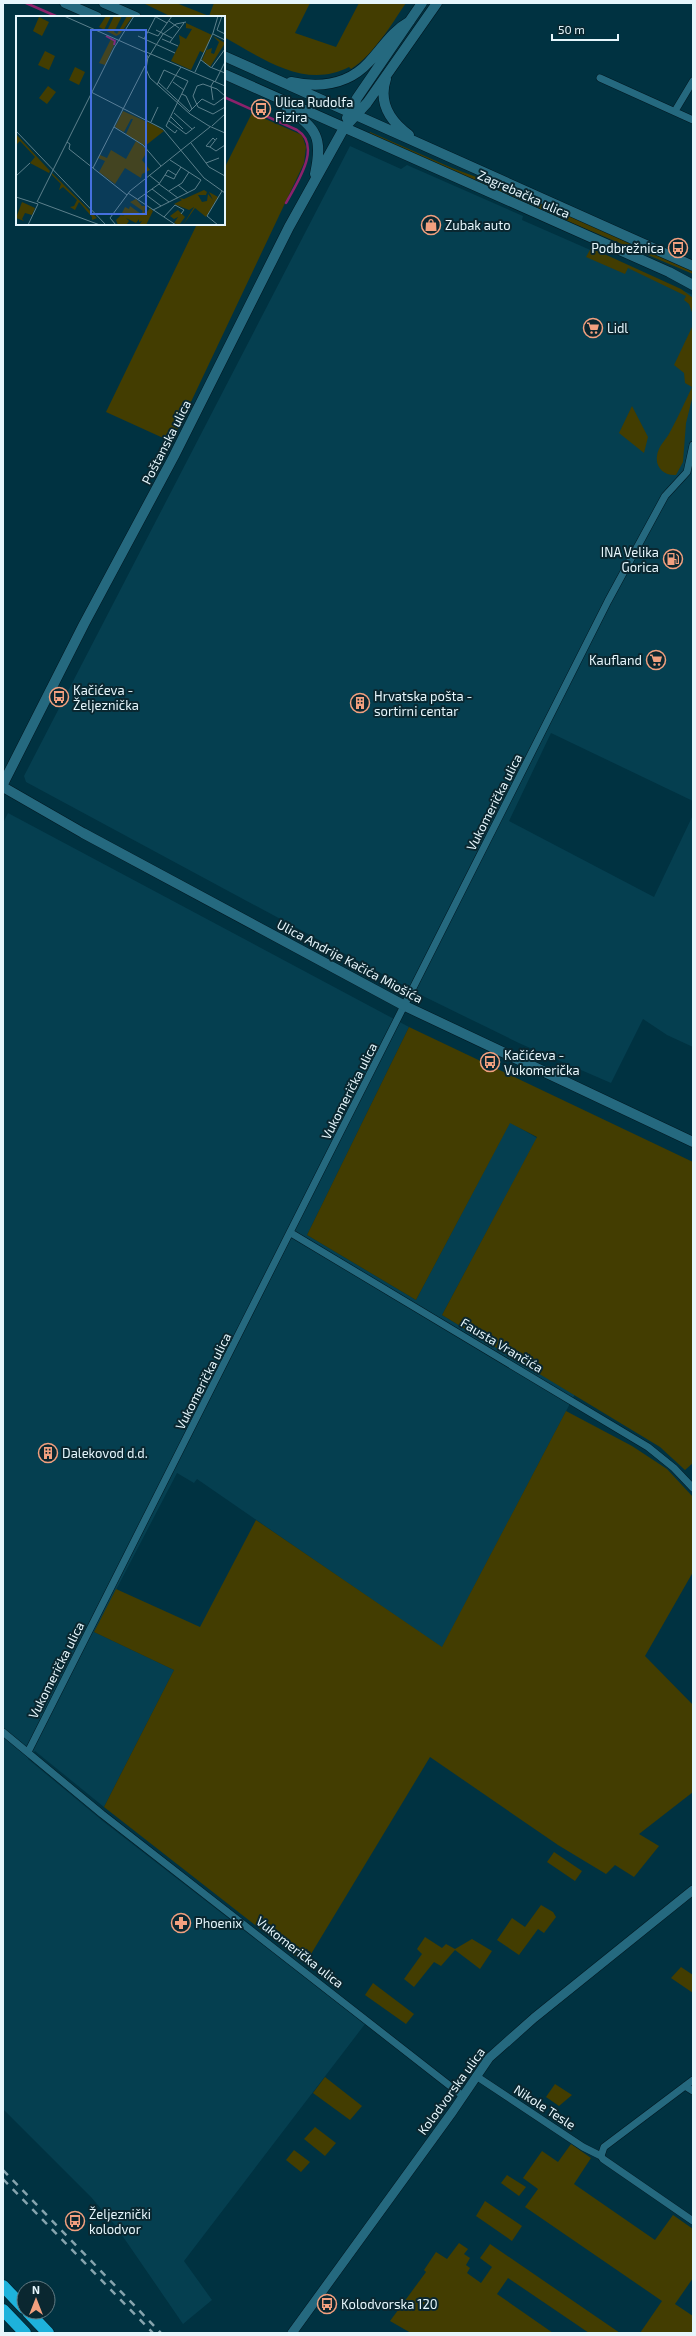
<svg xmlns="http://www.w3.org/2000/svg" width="696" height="2336" font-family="'Exo 2',sans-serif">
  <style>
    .built { fill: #053f50 }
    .green { fill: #433d01 }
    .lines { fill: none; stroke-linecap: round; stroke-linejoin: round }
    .stream { stroke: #8b226b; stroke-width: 2.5 }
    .minor-casing { stroke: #001821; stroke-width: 8 }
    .tertiary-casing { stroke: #001821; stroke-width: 10 }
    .secondary-casing { stroke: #001821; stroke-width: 11 }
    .motorway-casing { stroke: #001821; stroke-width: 13 }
    .minor { stroke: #25697f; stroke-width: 7 }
    .tertiary { stroke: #25697f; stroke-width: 9 }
    .secondary { stroke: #25697f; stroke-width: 10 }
    .motorway { stroke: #1eb2db; stroke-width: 12 }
    .rail { stroke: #86a4ae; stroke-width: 2.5; stroke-dasharray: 7 7; stroke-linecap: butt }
    .labels { text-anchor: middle; stroke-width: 4; stroke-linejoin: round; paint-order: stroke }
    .poi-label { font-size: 13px; fill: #e6f6fc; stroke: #0a2730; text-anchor: start }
    .street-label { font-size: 13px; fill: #e6f6fc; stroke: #0a2730 }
    .inset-river { fill: none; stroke: #8b226b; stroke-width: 2 }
    .inset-road { fill: none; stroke: #5c808c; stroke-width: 1 }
    .view { fill: #4570df; fill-opacity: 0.15; stroke: #4570df; stroke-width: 2 }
    .inset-edge { fill: none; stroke: #e6f6fc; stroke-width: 2 }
  </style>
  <rect width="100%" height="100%" fill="#003241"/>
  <path class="built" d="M350 146 401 169 407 165 523 216 522 220 693 295V801L551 733 509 821 654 897 693 815V1047L667 1035 643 1019 611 1083 521 1044 425 997 26 782 24 776Z
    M8 813 409 1027 307 1235 416 1300 510 1122 537 1138 442 1315 575 1394 442 1648 197 1479 194 1483 177 1473 94 1632 174 1670 104 1807 35 1751 28 1759 104 1822 365 2024 184 2261 212 2300 183 2324 115 2225 91 2197 3 2109V823Z"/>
  <path class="green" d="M143 3H176L209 16 214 3H310L295 33 336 47 359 3H406C390 26 375 54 351 69L349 67C305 90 262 58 224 37V17H172Z
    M252 113 302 135 306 147 304 163 172 442 106 412 197 224H224V169Z
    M370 132 452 168 514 191 693 270V274L368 137Z
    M591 248 681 289 693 298V315L689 304 684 300 686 296 628 268 625 274 586 257Z
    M693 325V395L686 423 683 462 676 475C665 476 655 468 657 456 658 446 666 440 670 432 678 417 685 402 692 387L685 383 684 373 674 365Z
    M632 406 648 437 644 453 619 433Z
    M409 1027 693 1162V1463L685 1470 660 1447 442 1315 537 1137 510 1123 416 1300 307 1235Z
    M566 1411 632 1446 667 1469 693 1497V1572L645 1656 693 1705V1792L639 1834 659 1846 634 1877 615 1865 606 1874 558 1845 430 1757 305 1964 104 1807 174 1670 94 1632 116 1589 200 1627 256 1520 442 1647Z
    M554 1852 582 1871 575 1881 547 1862Z
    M541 1905 553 1912 556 1917 544 1933 538 1929 519 1955 497 1940 512 1918 525 1927Z
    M425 1937 442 1948 446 1944 455 1949 472 1939 492 1951 480 1969 455 1950 441 1966 434 1962 414 1987 404 1979 422 1954 417 1949Z
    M681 1967 693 1975V1993L671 1978Z
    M373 1983 414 2014 406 2024 365 1995Z
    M325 2077 362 2106 350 2120 313 2093Z
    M555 2084 572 2095 559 2106 546 2097Z
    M315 2127 336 2143 325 2156 304 2139Z
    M571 2144 591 2158 574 2184 655 2240 673 2215 693 2229V2278L675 2304 693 2316V2333H640L662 2301 525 2207 538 2189 523 2178 542 2151 558 2162Z
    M294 2150 310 2162 301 2172 286 2160Z
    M507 2175 526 2187 519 2196 501 2183Z
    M485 2201 522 2226 512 2241 476 2216Z
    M459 2243 468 2249 464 2254 470 2258 466 2265 470 2268 467 2273 481 2283 492 2267 480 2258 490 2244 620 2333H589L508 2278 497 2294 553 2333H411L390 2321 426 2272 424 2270 436 2252 447 2259Z"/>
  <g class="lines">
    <path class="stream" d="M26 3 58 17
      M224 97 297 130C323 146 296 184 286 203"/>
    <g class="minor-casing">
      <path id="minor" d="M600 78 693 120
        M675 111 693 81
        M291 1233 648 1447 674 1468 693 1488
        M3 1732 102 1814 463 2096
        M28 1752 608 601 665 496 687 472 693 445
        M476 2076 583 2147 601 2156 603 2159 693 2221
        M685 2086 693 2091
        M601 2156 604 2147 693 2080"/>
    </g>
    <g class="tertiary-casing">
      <path id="tertiary" d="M292 2333 453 2111 489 2058 534 2018 693 1890"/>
    </g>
    <g class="secondary-casing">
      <path id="secondary" d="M65 3 97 17
        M104 3 136 17
        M224 56 693 266
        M224 74 669 272 693 285
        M386 79C378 103 390 121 409 135
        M291 82C320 88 348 85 369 62 383 47 392 31 410 21
        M287 108C317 129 323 137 315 174
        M347 118 357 98 422 3
        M3 784 84 624 174 456 289 227 344 128 367 103 437 3
        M3 787 83 833 405 1006 693 1142"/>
    </g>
    <g class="motorway-casing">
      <path id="motorway" d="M3 2286 24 2308
        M3 2310 25 2333
        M28 2312 48 2333"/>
    </g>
    <use href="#minor" class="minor"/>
    <use href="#tertiary" class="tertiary"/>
    <use href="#secondary" class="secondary"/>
    <use href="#motorway" class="motorway"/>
    <path class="rail" d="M3 2170 161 2333
      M3 2179 153 2333"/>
  </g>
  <defs>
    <g id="bus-ring" transform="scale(1)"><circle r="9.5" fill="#0a2730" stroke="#f2a07f" stroke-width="1.5"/><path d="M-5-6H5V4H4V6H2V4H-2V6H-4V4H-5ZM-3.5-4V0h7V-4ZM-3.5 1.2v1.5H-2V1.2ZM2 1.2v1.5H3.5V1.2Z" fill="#f2a07f"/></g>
    <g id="shop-ring" transform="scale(1)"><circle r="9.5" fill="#0a2730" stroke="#f2a07f" stroke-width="1.5"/><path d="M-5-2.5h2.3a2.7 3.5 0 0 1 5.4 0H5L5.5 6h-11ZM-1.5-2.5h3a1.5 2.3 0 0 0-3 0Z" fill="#f2a07f"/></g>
    <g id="supermarket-ring" transform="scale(1)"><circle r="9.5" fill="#0a2730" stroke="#f2a07f" stroke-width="1.5"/><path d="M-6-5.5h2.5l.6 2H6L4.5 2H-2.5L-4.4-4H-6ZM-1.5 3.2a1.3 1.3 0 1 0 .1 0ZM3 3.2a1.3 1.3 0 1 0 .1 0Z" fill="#f2a07f"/></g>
    <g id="fuel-ring" transform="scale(1)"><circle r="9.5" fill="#0a2730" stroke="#f2a07f" stroke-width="1.5"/><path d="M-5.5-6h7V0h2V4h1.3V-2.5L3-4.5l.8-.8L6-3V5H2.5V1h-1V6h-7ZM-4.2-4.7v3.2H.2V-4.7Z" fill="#f2a07f"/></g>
    <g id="building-ring" transform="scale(1)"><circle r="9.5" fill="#0a2730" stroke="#f2a07f" stroke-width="1.5"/><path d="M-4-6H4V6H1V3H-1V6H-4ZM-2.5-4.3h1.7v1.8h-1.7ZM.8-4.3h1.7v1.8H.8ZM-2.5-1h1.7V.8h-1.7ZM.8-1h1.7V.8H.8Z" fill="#f2a07f"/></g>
    <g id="pharmacy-ring" transform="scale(1)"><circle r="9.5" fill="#0a2730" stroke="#f2a07f" stroke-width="1.5"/><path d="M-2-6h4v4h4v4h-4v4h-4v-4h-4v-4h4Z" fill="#f2a07f"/></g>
  </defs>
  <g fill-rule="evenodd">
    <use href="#bus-ring" x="261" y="109"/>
    <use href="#shop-ring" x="431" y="225"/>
    <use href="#bus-ring" x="678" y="248"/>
    <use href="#supermarket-ring" x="593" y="328"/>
    <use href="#fuel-ring" x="673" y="559"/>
    <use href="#supermarket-ring" x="656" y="660"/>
    <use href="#bus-ring" x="59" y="697"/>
    <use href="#building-ring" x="360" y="703"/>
    <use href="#bus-ring" x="490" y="1062"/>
    <use href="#building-ring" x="48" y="1453"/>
    <use href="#pharmacy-ring" x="181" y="1923"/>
    <use href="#bus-ring" x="75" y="2221"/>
    <use href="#bus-ring" x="327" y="2304"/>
  </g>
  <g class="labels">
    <g class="poi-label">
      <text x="275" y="107">Ulica Rudolfa<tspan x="275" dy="15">Fizira</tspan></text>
      <text x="445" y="230">Zubak auto</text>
      <text x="664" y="253" text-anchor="end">Podbrežnica</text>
      <text x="607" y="333">Lidl</text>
      <text x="659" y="557" text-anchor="end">INA Velika<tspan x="659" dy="15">Gorica</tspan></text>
      <text x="642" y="665" text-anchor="end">Kaufland</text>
      <text x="73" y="695">Kačićeva -<tspan x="73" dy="15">Željeznička</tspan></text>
      <text x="374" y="701">Hrvatska pošta -<tspan x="374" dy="15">sortirni centar</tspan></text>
      <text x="504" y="1060">Kačićeva -<tspan x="504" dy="15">Vukomerička</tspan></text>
      <text x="62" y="1458">Dalekovod d.d.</text>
      <text x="195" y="1928">Phoenix</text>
      <text x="89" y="2219">Željeznički<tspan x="89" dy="15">kolodvor</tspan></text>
      <text x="341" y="2309">Kolodvorska 120</text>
    </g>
    <g class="street-label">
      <text transform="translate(524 194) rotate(24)" y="5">Zagrebačka ulica</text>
      <text transform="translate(166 442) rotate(-63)" y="5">Poštanska ulica</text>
      <text transform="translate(494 802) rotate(-63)" y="5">Vukomerička ulica</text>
      <text transform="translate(350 961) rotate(28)" y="5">Ulica Andrije Kačića Miošića</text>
      <text transform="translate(349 1091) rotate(-63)" y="5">Vukomerička ulica</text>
      <text transform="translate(502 1345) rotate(31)" y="5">Fausta Vrančića</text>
      <text transform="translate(203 1381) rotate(-63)" y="5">Vukomerička ulica</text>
      <text transform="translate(56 1670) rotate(-63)" y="5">Vukomerička ulica</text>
      <text transform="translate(300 1952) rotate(38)" y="5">Vukomerička ulica</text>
      <text transform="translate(451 2091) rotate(-54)" y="5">Kolodvorska ulica</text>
      <text transform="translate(545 2107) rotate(33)" y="5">Nikole Tesle</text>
    </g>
  </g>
  <g transform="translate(16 16)">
    <rect width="209" height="209" fill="#003241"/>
    <path d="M90 0H95L88 14 91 15 98 0H106L98 16 101 18 111 0H117L104 18 100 20 83 11ZM23 1 33 6 26 20 17 15ZM170 7 196 19 188 37 184 35 175 54 155 45 164 27 163 19 170 23 176 13 170 12ZM197 20 209 27 194 51 186 44 192 30 191 34 196 32 195 37 198 38 203 26ZM95 23 99 27 89 49 83 47ZM29 35 39 40 33 54 22 49ZM59 51 69 56 63 69 53 64ZM32 70 40 76 31 88 23 82ZM107 95 140 110 148 115 129 130 110 118 117 103H115L108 116 99 111ZM0 118 34 155 33 157 14 147 19 141 4 125 0 129ZM120 125 132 134 126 144 134 154 126 158 125 162 109 152 99 168 83 156 89 145 82 142 84 139 91 142 95 134 110 143ZM36 157 81 202 76 204V201L63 186 59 194 54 191 58 190 61 184 47 171 43 174 45 168 36 159ZM188 174 191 176 190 179H182L186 186 191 185 192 178 197 184 193 176 202 181 190 201 179 192 167 209 178 191 173 194 158 188 166 184 163 182 168 183ZM120 183 126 190H131L128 195 130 197 134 192 137 195 130 209H123L126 205 123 206V203L120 207 110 202 113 205 110 209H102L100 204 105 199 108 200 106 197 109 191 113 193 114 190 125 198 127 195 114 186ZM6 186 19 192 16 199 9 197 6 203 8 205 0 202ZM162 194 169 201 163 209 158 207 162 201 158 203 154 200Z" fill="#433d01"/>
    <path class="inset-river" d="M90 20 99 25 98 29"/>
    <path class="inset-road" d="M48 0 129 36 132 41 130 53 134 62 174 98 193 110M206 0 201 14 209 18M140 1 151 7M153 5 163 12M140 14 156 22M132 16 142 20 156 0M197 18 209 24M122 20 159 37M128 23 140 0M146 23 162 30M154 26 168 7M128 35 209 70M132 42 147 18 160 8 170 6M185 44 194 51 209 57M196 51 209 33M179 56 197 17 202 0M142 66 173 95M157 66 168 74M199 66 209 46M141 69 148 54 172 65 150 110 159 117 161 114M151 73 165 51M75 76 147 113 188 162 209 177M166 78 170 80 176 93M209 80 201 73 187 68 181 70 177 80 182 91 197 98 209 91M186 83 198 89 209 81M197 84 195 70 198 65M173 96 186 83M158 97 176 113M155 101 167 113M153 105 170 118 179 111M135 106 142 91M193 110 209 117M196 110 209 98M98 111 127 129 145 150M0 115 90 209M199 124 197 122 190 130 194 131 201 122M51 126 54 128 53 133 111 179M175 127 193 151 209 160M194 131 200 135 209 129M190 147 203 142M77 152 129 50M133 159 143 167M160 159 152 154 149 159 158 163 160 159 165 151M0 160 14 147M143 168 162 182M162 169 172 177M136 173 153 186M153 175 166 167 173 156M112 177 160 209M129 178 145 190M0 181 22 188M122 183 143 168 149 159M21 186 98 32 118 0M22 186 84 209M137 194 179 173 185 164 154 144M148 201 159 189 168 194 165 198M12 209 22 188M100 209 94 202 114 175 194 111M202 209 191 200 206 175"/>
    <path class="view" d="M75 14H130V198H75Z"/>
    <rect width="209" height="209" class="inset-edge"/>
  </g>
  <rect width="696" height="2336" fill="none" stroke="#e6f6fc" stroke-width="8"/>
  <g transform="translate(36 2300)"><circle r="19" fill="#0a2730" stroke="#627a82"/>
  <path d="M0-3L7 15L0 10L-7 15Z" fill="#f2a07f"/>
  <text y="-6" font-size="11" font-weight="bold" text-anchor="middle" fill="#e6f6fc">N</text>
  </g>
  <path d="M552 34v6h66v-6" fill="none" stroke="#e6f6fc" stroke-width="2"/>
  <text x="558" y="34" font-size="12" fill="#e6f6fc" stroke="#0a2730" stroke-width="3" paint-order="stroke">50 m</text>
</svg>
